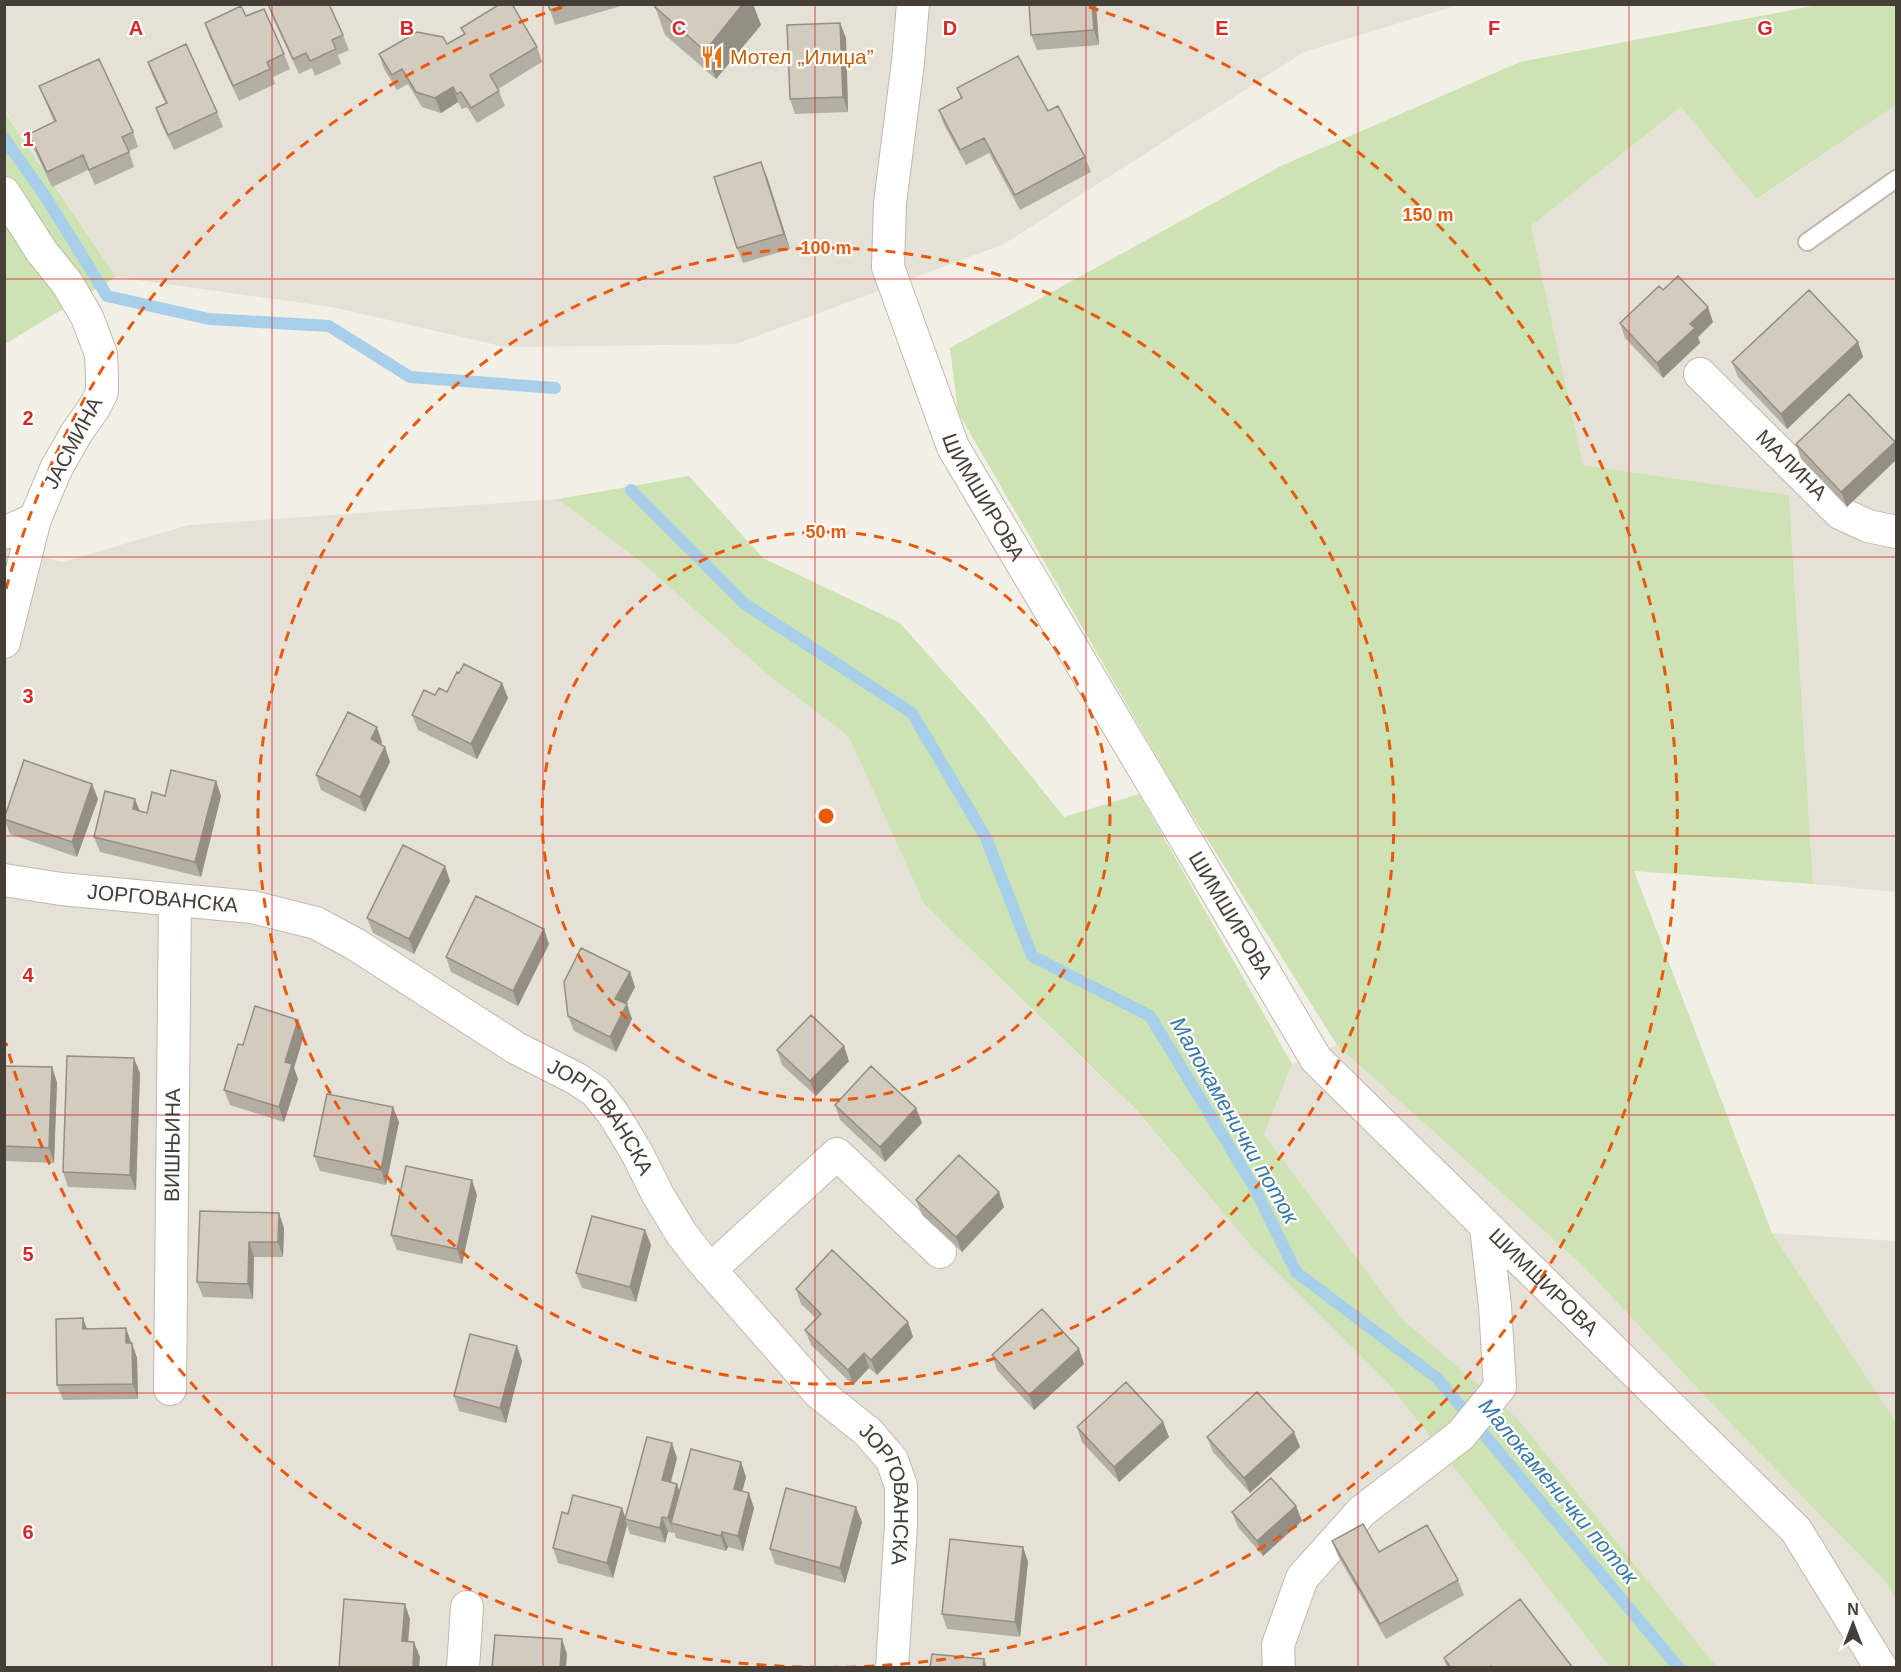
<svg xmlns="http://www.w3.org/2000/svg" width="1901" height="1672" font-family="Arial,sans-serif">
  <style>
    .residential { fill: #e6e1d6 }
    .green { fill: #cde3b3 }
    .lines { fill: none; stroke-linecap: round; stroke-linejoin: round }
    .stream { stroke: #a8cfea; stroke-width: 12 }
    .lane-casing { stroke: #c0b9ad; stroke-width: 20 }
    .street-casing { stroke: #c0b9ad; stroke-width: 34 }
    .lane { stroke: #fff; stroke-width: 16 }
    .street { stroke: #fff; stroke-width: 32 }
    .wall { fill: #b5afa3 }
    .shaded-wall { fill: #948e84 }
    .building { fill: #d3cbbd; stroke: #948e84; stroke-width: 1.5 }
    .grid { fill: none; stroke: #d62828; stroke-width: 1.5; stroke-opacity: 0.55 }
    .ring { fill: none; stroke: #e8590c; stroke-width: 3; stroke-dasharray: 10 8 }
    .labels { text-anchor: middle; stroke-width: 4.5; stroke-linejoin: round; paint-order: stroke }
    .food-label { font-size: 21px; fill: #c56008; stroke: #fff; text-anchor: start }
    .street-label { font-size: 21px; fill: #453f37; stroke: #fff }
    .water-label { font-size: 22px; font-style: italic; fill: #3878a8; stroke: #fff }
    .grid-label { font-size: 20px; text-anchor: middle; font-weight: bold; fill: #d62828; stroke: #fff; stroke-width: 4.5; stroke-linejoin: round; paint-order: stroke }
    .centre { fill: #e8590c; stroke: #fff; stroke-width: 3 }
    .ring-label { font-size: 18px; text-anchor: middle; font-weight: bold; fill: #e8590c; stroke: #fff; stroke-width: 4.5; stroke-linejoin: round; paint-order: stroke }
  </style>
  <rect width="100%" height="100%" fill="#f2efe7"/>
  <path class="residential" d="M4 5H1458L1304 52 1004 244 736 344 505 347 332 307 116 277 5 111Z
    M1896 105V892L1813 884 1789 495 1583 465 1531 226 1681 107 1758 199Z
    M558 499 641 562 767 674 849 737 924 904 1137 1112 1253 1248 1388 1383 1610 1667 5 1668V548L62 562 189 525Z
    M1337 1045 1584 1267 1733 1426 1887 1583 1896 1601V1667H1717L1518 1419 1401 1318 1264 1134 1292 1064Z
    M1772 1233 1896 1241V1422Z"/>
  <path class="green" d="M1818 5H1896V105L1757 199 1681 107 1531 226 1583 465 1789 495 1813 884 1634 871 1772 1233 1896 1422V1601L1887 1583 1733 1426 1584 1267 1337 1045 1172 783 958 412 950 348 1281 166 1520 62Z
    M4 111 116 277 5 344H4Z
    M689 476 763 558 900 623 981 714 1064 817 1139 794 1292 1064 1264 1134 1401 1318 1518 1419 1717 1667H1610L1388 1383 1253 1248 1137 1111 924 904 849 737 767 674 641 562 558 499Z"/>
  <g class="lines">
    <path class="stream" d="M4 138 45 196 107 296 209 319 329 326 410 377 555 388
      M631 490 745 604 912 713 986 838 1032 956 1150 1016 1254 1187 1296 1272 1437 1378 1679 1668"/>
    <g class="lane-casing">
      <path id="lane" d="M1807 242 1896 179"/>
    </g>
    <g class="street-casing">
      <g id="street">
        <path id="s1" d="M913 4 908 62 890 203 888 267 953 447 1316 1059 1796 1530 1881 1668"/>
        <path d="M4 193 42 252 67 283 87 317 101 354 102 377V392L94 408 77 432 56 469 35 519 4 642"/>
        <path id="s2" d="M1700 374 1840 513 1868 526 1896 532"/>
        <path d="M4 533 35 519"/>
        <path id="s3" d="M4 880 61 889 252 907 316 923 355 944 516 1048 577 1079 596 1092 614 1115 637 1153 658 1195 681 1233 701 1259 819 1393 868 1432 892 1460 901 1486V1525L892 1668"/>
        <path d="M710 1270 837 1154 940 1252"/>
        <path id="s4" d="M170 1389 175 900"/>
        <path d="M463 1668 467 1607"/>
        <path d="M1279 1668 1278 1645 1302 1578 1362 1511 1461 1435 1500 1387 1495 1306 1486 1227"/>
      </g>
    </g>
    <use href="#lane" class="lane"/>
    <use href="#street" class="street"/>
  </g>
  <path class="wall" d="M268 4 343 35 349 50 338 55 341 64 315 76 312 68 299 74 273 19Z
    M548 4H620L621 6 555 25Z
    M657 4H753L761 25 716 79 665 35 655 7Z
    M1096 4 1099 45 1037 50 1031 35Z
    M246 16 284 54 290 69 273 77 275 84 239 101 210 38 205 23Z
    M840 23 846 38 848 112 795 114 790 99Z
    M461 28 537 47 542 62 498 89 505 106 477 123 467 107 462 109 458 102 441 113 422 107 408 84 397 90 384 69 379 54 447 44 464 34Z
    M148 62 217 112 223 127 174 150 161 123 156 108 166 104 153 77Z
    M39 86 133 132 138 147 129 151 134 167 95 185 88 170 52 187 34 149 29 134 54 122Z
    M957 88 1048 111 1085 157 1091 172 1020 210 989 153 966 165 944 125 939 110 961 99Z
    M767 177 790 249 743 263 737 248Z
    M1663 290 1713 322 1698 337 1700 343 1663 378 1625 338 1620 323Z
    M1858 342 1863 357 1787 429 1738 377 1732 362Z
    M1796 444 1896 447 1847 507 1801 459Z
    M459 673 502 683 508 698 477 759 418 730 412 715 447 692Z
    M382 742 381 745 385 747 390 762 365 812 321 790 316 775Z
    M216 781 221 796 201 877 100 852 94 837 140 811 147 813 165 796Z
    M92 784 98 799 77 857 10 834 4 818Z
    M445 866 450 881 414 954 373 933 367 918Z
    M549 944 518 1006 451 972 446 957Z
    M630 972 635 987 626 1004 632 1019 616 1052 574 1031 568 1016Z
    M298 1020 304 1035 294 1068 298 1079 284 1122 230 1105 224 1090 243 1045Z
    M777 1050 849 1061 816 1096 782 1065Z
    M4 1066 57 1082 54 1163 4 1161Z
    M140 1073 136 1190 68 1187 63 1172Z
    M835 1105 916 1108 922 1123 885 1162 840 1120Z
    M399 1122 386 1185 320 1171 314 1156Z
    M477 1195 462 1264 397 1250 391 1235Z
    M916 1200 1004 1207 962 1252 922 1215Z
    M200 1211 284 1228 283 1257H254L253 1299 203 1297 197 1282Z
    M645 1230 651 1245 636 1302 582 1288 576 1273Z
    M796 1289 908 1322 913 1337 877 1375 869 1368 853 1385 811 1345 805 1330 817 1319 801 1304Z
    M83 1318 87 1329 126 1328 137 1358 138 1399 63 1400 57 1385Z
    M517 1346 522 1361 506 1423 459 1411 454 1396Z
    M1079 1349 1084 1364 1034 1410 997 1370 992 1355Z
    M1163 1422 1169 1437 1119 1482 1082 1442 1077 1427Z
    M1294 1432 1300 1447 1250 1493 1213 1452 1207 1437Z
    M677 1458 671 1483 679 1491 741 1462 746 1477 742 1491 754 1508 743 1551 728 1547 726 1551 676 1538 674 1532V1533L668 1532 665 1543 630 1534 627 1525 613 1578 558 1563 553 1548 568 1514 622 1508 625 1517Z
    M1296 1506 1302 1521 1263 1556 1238 1527 1232 1512Z
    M862 1522 845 1583 775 1564 770 1549Z
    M1332 1541 1379 1552 1458 1580 1464 1595 1386 1639 1338 1556Z
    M1023 1547 1028 1562 1020 1637 947 1629 942 1614Z
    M1444 1658 1573 1668H1447Z"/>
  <path class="shaded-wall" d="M743 4H753L761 25 716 79 705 51Z
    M1092 4H1096L1099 45 1094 30Z
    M840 23 846 38 848 112 843 97Z
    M453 87 458 102 441 113 435 98Z
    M761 162 767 177 790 249 784 234Z
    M1708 307 1713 322 1698 337 1700 343 1663 378 1657 363 1690 324Z
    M1858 342 1863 357 1787 429 1781 414Z
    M1895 442 1896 447V460L1847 507 1841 492Z
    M502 683 508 698 477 759 471 744Z
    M377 727 382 742 376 754 371 739Z
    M385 747 390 762 365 812 360 797Z
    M216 781 221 796 201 877 195 862Z
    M92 784 98 799 77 857 72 842Z
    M135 799 141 814 133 809Z
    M445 866 450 881 414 954 409 939Z
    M544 929 549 944 518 1006 513 991Z
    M630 972 635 987 621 1014 615 999Z
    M627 1004 632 1019 616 1052 610 1037Z
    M298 1020 304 1035 294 1068 298 1079 284 1122 279 1107 285 1062Z
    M844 1046 849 1061 816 1096 810 1081Z
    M134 1058 140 1073 136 1190 130 1175Z
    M52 1067 57 1082 54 1163 49 1148Z
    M393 1107 399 1122 386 1185 381 1170Z
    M916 1108 922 1123 885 1162 880 1147Z
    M472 1180 477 1195 462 1264 457 1249Z
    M999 1192 1004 1207 962 1252 956 1237Z
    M279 1213 284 1228 283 1257 278 1242Z
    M645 1230 651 1245 636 1302 630 1287Z
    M249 1242 254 1257 253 1299 248 1284Z
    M83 1318 88 1333 83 1329Z
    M908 1322 913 1337 877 1375 871 1360Z
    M126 1328 131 1343H126Z
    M132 1343 137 1358 138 1399 133 1384Z
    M517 1346 522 1361 506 1423 500 1408Z
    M1079 1349 1084 1364 1034 1410 1029 1395Z
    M864 1353 869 1368 853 1385 848 1370Z
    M1163 1422 1169 1437 1119 1482 1114 1467Z
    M1294 1432 1300 1447 1250 1493 1244 1478Z
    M672 1443 677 1458 667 1495 662 1480Z
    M741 1462 746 1477 739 1504 734 1489Z
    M677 1484 682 1499 671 1523 674 1533 668 1518Z
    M749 1493 754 1508 743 1551 738 1536Z
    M1296 1506 1302 1521 1263 1556 1257 1541Z
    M856 1507 862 1522 845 1583 840 1568Z
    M622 1508 626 1520 625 1519 627 1525 613 1578 607 1563Z
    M662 1517 668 1532 665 1543 660 1528Z
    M722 1532 728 1547 726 1551 721 1536Z
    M1023 1547 1028 1562 1020 1637 1015 1622Z
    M405 1604 410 1619 407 1656 402 1641Z
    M562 1639 567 1654 566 1668H560Z
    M414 1642 420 1657 419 1668H413Z
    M984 1659 987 1668H983Z"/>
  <path class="building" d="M268 4H329L343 35 332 40 336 49 310 61 306 53 293 59Z
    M500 4H512L537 47 490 75 499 91 471 108 461 92 457 94 453 87 435 98 416 92 402 69 392 75 379 54 417 32 443 37 447 44 465 34 461 28Z
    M548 4H568L550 10Z
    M657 4H743L705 51 655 7Z
    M1029 4H1092L1094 30 1031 35Z
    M241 6 246 16 264 9 284 54 267 62 270 69 233 86 205 23Z
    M840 23 843 97 790 99 787 25Z
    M186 44 217 112 168 135 156 108 167 103 148 62Z
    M1018 56 1048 111 1058 106 1085 157 1015 195 984 138 960 150 939 110 962 98 957 88Z
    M99 59 133 132 122 137 129 152 89 170 83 155 47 172 29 134 56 121 39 86Z
    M761 162 784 234 737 248 714 177Z
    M1678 276 1708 307 1690 324 1695 328 1657 363 1620 323 1659 286 1663 290Z
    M1809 290 1858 342 1781 414 1732 362Z
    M1849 394 1895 442 1841 492 1796 444Z
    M464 664 502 683 471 744 412 715 424 690 435 695 439 688 447 692 457 672 459 673Z
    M348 712 377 727 371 739 385 747 360 797 316 775Z
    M24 760 92 784 72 842 4 819Z
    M171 770 216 781 195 862 94 837 105 791 135 799 133 809 147 813 152 792 165 796Z
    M403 845 445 866 409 939 367 918Z
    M476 896 544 929 513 991 446 957Z
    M581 948 630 972 615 999 627 1004 610 1037 568 1016 564 982Z
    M255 1006 298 1020 285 1062 292 1064 279 1107 224 1090 238 1044 243 1045Z
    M811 1015 844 1046 810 1081 777 1050Z
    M67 1056 134 1058 130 1175 63 1172Z
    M4 1066 52 1067 49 1148 4 1146Z
    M871 1066 916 1108 880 1147 835 1105Z
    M327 1094 393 1107 381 1170 314 1156Z
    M959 1155 999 1192 956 1237 916 1200Z
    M406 1166 472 1180 457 1249 391 1235Z
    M200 1211 279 1213 278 1242H249L248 1284 197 1282Z
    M592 1216 645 1230 630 1287 576 1273Z
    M832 1250 908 1322 871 1360 864 1353 848 1370 805 1330 821 1314 796 1289Z
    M1042 1309 1079 1349 1029 1395 992 1355Z
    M83 1318V1329L126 1328V1343H132L133 1384 57 1385 56 1319Z
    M470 1334 517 1346 500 1408 454 1396Z
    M1126 1382 1163 1422 1114 1467 1077 1427Z
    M1257 1392 1294 1432 1244 1478 1207 1437Z
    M647 1437 672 1443 662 1480 677 1484 668 1518 662 1517 660 1528 625 1519Z
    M691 1449 741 1462 734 1489 749 1493 738 1536 722 1532 721 1536 671 1523Z
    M1271 1478 1296 1506 1257 1541 1232 1512Z
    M786 1488 856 1507 840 1568 770 1549Z
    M573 1495 622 1508 607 1563 553 1548 562 1512 568 1514Z
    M1363 1524 1379 1552 1427 1525 1458 1580 1380 1624 1332 1541Z
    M950 1539 1023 1547 1015 1622 942 1614Z
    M344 1599 405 1604 402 1641 414 1642 413 1668H339Z
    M1520 1599 1573 1668H1493L1491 1666 1489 1668H1451L1444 1658Z
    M495 1635 562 1639 560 1668H492Z
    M932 1654 984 1659 983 1668H930Z"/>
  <path class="grid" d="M272 4V1668M543 4V1668M815 4V1668M1086 4V1668M1358 4V1668M1629 4V1668M4 279H1896M4 557H1896M4 836H1896M4 1115H1896M4 1393H1896"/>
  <g class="ring">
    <circle cx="826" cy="816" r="284"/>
    <circle cx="826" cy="816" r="568"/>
    <path d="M6 589A851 851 0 0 1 563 7M1089 7A851 851 0 1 1 6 1043"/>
  </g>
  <defs>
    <g id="restaurant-bare" transform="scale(1.8)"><path d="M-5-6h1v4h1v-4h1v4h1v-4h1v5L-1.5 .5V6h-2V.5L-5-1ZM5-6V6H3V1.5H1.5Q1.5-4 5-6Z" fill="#e8710a" stroke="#fff" stroke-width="2.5" paint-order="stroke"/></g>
  </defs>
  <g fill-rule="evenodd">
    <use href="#restaurant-bare" x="712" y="57"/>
  </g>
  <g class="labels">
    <g class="food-label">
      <text x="730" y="64">Мотел „Илиџа”</text>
    </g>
    <g class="street-label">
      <text transform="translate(73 443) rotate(-62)" y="7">ЈАСМИНА</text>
      <text dy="7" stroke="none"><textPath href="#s2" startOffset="129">МАЛИНА</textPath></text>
      <text dy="7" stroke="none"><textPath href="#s1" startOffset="514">ШИМШИРОВА</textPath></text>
      <text dy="7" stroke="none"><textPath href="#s3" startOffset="160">ЈОРГОВАНСКА</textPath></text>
      <text dy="7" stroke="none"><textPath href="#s1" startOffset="1000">ШИМШИРОВА</textPath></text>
      <text dy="7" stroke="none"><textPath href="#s3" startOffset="664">ЈОРГОВАНСКА</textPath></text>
      <text dy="7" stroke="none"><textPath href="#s4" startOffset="244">ВИШЊИНА</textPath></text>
      <text dy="7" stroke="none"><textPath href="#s1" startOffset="1486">ШИМШИРОВА</textPath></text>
      <text dy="7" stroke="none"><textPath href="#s3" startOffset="1150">ЈОРГОВАНСКА</textPath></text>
    </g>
    <g class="water-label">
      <text transform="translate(1235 1120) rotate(60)" y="8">Малокаменички поток</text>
      <text transform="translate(1559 1491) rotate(50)" y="8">Малокаменички поток</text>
    </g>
  </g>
  <g class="grid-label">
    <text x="136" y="35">A</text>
    <text x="407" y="35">B</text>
    <text x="679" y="35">C</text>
    <text x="950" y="35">D</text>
    <text x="1222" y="35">E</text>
    <text x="1494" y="35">F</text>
    <text x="1765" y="35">G</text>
    <text x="28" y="146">1</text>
    <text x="28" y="425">2</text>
    <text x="28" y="703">3</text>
    <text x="28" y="982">4</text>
    <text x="28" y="1261">5</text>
    <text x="28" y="1539">6</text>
  </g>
  <circle cx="826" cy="816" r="9" class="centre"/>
  <g class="ring-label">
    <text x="1428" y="221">150 m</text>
    <text x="826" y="254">100 m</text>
    <text x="826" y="538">50 m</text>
  </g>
  <rect width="1901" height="1672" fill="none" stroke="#453f37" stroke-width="12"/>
  <g transform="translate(1853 1624)" stroke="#ffffff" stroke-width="4.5" paint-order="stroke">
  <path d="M0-4.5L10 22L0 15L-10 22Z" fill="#453f37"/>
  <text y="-9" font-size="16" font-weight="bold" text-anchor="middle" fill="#453f37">N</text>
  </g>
</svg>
